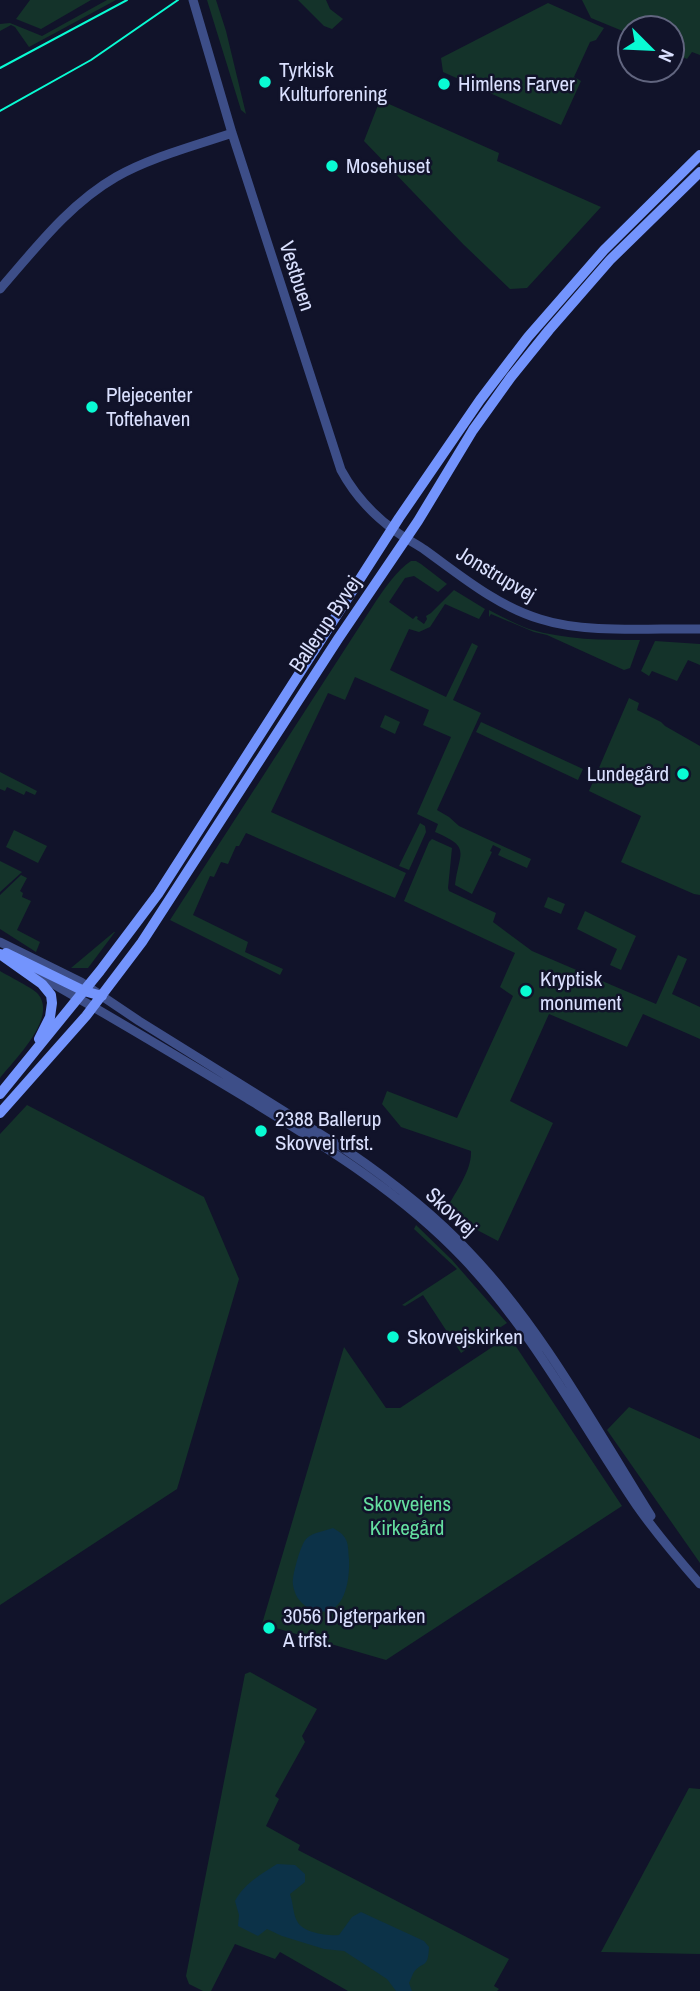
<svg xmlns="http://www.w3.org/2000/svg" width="700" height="1991" font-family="'Archivo Narrow',sans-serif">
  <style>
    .green { fill: #14332a }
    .water { fill: #0c3248 }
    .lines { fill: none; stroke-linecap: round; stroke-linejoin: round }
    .tertiary { stroke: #3d4e88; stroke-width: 9 }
    .secondary { stroke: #7394fd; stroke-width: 10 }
    .tram { stroke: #09fbd3; stroke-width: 2 }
    .poi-dot { fill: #09fbd3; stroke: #11132a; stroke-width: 2.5 }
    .labels { text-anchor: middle; stroke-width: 5; stroke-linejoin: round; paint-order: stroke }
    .poi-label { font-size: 21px; fill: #dae0fe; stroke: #11132a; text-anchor: start }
    .street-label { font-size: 21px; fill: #dae0fe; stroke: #11132a }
    .park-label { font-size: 21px; fill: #65dfa0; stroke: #11132a }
  </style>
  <rect width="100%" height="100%" fill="#11132a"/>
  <path class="green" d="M30 0H91L41 29 16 19Z
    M107 0H116L29 47 15 27 11 25 0 31V24L10 23 42 36Z
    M207 0H216L226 31 246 114 241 110Z
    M298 0H326L330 9 343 19 332 29 324 26Z
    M582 0H700V55L692 52 687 59 672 52V28H630V34L591 18Z
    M548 3 604 28 596 40 590 42 574 77 581 81 561 125 443 72 441 58Z
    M380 100 499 153 497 161 601 207 527 288 510 289 463 244 364 141Z
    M411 561H416L421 564 447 584 438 592 414 576 405 578 389 602 413 619 416 616 418 617 417 619 424 624 427 619 426 616 431 613 454 590 485 609 479 619 445 604 430 627 419 632 409 629 390 670 446 697 472 643 478 646 453 700 481 713 437 810 449 817 459 826 531 859 527 868 498 855 501 849 493 845 490 851 492 852 472 894 455 885C459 851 472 848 435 832L438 824 417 814 451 737 423 725 429 710 355 677 345 700 328 693 271 812 406 873 395 898 246 833 239 846H236L228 864 221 862 214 877 210 876 193 915 248 942 245 952 283 969 280 975 170 920 376 601C385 588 397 570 411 561Z
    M489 610C502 617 516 624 529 629 566 640 602 640 640 640L630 668 624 670 547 635 534 632 491 614 489 617Z
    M655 641 700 644V665L688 660 677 681 652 671 649 676 641 671Z
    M629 698 639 703 637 710 661 722 665 726 700 746V895L694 894 621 862 641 816 589 791Z
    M385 715 400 722 395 734 380 727Z
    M481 722 583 769 578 780 476 732Z
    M0 772 37 791 35 795 26 791 24 795 7 787 5 791 0 789Z
    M420 823 425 826 426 832 409 870 399 866Z
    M14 830 47 846 38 863 6 847Z
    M432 839 452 848 448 888 449 891 496 913 493 922 532 951 656 1004 678 955 687 959 672 994 700 1007V1039L643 1014 627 1047 549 1014 510 1101 553 1123 498 1241 479 1231 447 1208C456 1191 472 1170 471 1151L401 1127 382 1104 387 1091 457 1118 513 996 500 987 515 953 404 901 429 842Z
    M0 861 22 872 0 892Z
    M21 875 27 878 20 891 23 893 22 897 31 901 17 930 40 942 36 952 0 929V895Z
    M548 897 565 904 561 914 544 907Z
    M585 911 636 936 621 970 610 965 617 949 577 929Z
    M114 932H115L88 968H71Z
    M0 971C8 976 33 988 38 994 58 1018 14 1060 0 1078Z
    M27 1105 204 1197 239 1279 177 1489 0 1605V1134Z
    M416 1225 452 1260 507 1323 461 1353 423 1295 405 1306 402 1305 457 1269 414 1229Z
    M509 1336 622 1506 386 1660 262 1624 344 1347 386 1408H400Z
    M629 1407 700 1439V1563L607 1430Z
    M250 1672 317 1709 302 1736 305 1742 275 1796 279 1799 266 1826 300 1845 298 1850 509 1959 494 1986 499 1989 497 1991H348L280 1952 275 1959 235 1944 211 1991H203L189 1984 186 1976 245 1674Z
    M689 1788 700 1789V1954L601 1952Z"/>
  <path class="water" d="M333 1528C338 1531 342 1533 345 1538 349 1544 348 1552 349 1559 350 1580 345 1617 316 1611 308 1609 300 1603 296 1595 294 1590 292 1584 293 1579 294 1570 301 1543 307 1538 314 1532 325 1531 333 1528Z
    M277 1864 295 1865 305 1874V1882L290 1894C293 1902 293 1914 297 1921 303 1933 327 1936 339 1935L352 1917 361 1912 424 1941 429 1947C428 1970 423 1960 414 1972 412 1975 411 1979 409 1983L412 1991H396L387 1979 344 1951 324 1949 282 1936 267 1929 258 1936 238 1926 239 1915 235 1901C244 1884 261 1874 277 1864Z"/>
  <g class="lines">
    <path class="tertiary" d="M193 0 232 133 341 470C354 494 372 514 394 530 404 538 415 543 425 550 461 576 497 606 540 619 586 634 651 628 700 629
      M0 289C35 249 69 204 116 177 151 157 195 146 232 133
      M0 942 81 982 139 1021 346 1150C390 1180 433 1213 469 1252 542 1328 595 1427 651 1516
      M29 970C101 1011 172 1053 243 1096 321 1144 401 1192 464 1259 533 1332 581 1423 637 1506 656 1533 678 1559 700 1584"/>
    <path class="secondary" d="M6 953 84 991 102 996
      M0 954 42 984 51 995 52 1003 50 1017 39 1039
      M0 1094 100 971 158 894 399 518 480 400 528 337 604 250 700 155
      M0 1113 86 1016 142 942 338 639 418 521 473 430 511 377 549 330 610 260 700 172"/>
    <path class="tram" d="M0 68 127 0
      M0 111 91 60 178 0"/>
  </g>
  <g class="poi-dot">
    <circle cx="265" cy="82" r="7"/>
    <circle cx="444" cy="84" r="7"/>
    <circle cx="332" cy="166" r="7"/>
    <circle cx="92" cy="407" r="7"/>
    <circle cx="683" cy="774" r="7"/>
    <circle cx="526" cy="991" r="7"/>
    <circle cx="261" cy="1131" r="7"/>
    <circle cx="393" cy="1337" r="7"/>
    <circle cx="269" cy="1628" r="7"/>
  </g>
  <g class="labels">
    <g class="poi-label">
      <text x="279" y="77">Tyrkisk<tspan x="279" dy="24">Kulturforening</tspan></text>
      <text x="458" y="91">Himlens Farver</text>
      <text x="346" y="173">Mosehuset</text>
      <text x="106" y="402">Plejecenter<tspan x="106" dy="24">Toftehaven</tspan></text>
      <text x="669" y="781" text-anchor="end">Lundegård</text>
      <text x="540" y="986">Kryptisk<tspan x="540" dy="24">monument</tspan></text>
      <text x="275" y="1126">2388 Ballerup<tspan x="275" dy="24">Skovvej trfst.</tspan></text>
      <text x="407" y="1344">Skovvejskirken</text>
      <text x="283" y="1623">3056 Digterparken<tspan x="283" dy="24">A trfst.</tspan></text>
    </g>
    <g class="street-label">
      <text transform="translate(297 276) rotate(72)" y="7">Vestbuen</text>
      <text transform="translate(496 574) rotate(31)" y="7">Jonstrupvej</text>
      <text transform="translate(325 624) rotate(-56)" y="7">Ballerup Byvej</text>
      <text transform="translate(451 1212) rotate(43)" y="7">Skovvej</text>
    </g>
    <g class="park-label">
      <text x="407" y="1511">Skovvejens<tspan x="407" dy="24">Kirkegård</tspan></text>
    </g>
  </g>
  <g transform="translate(651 49) rotate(114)"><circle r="33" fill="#11132a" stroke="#61657f" stroke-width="2"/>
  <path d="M0-5L12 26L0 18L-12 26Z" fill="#09fbd3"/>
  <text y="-10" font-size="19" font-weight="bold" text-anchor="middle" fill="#dae0fe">N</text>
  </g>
</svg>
